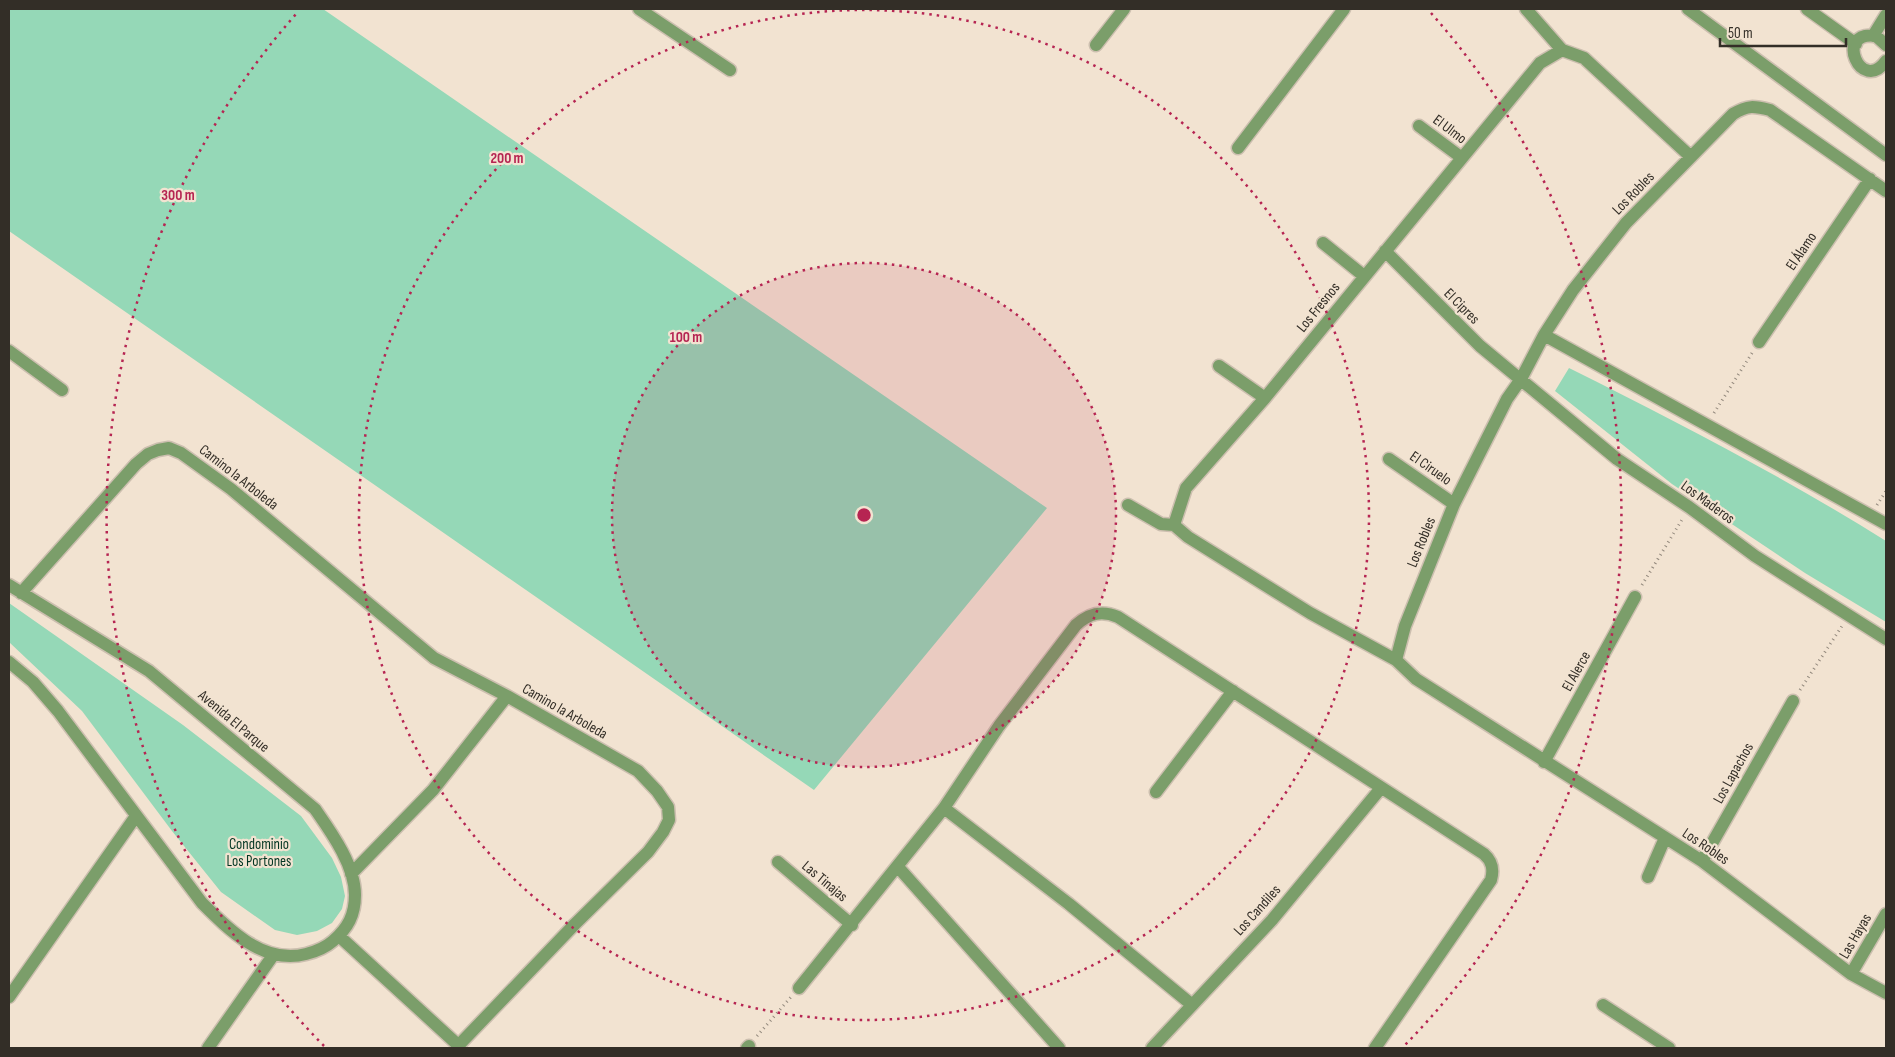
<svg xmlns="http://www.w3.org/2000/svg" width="1895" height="1057" font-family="'Sofia Sans Condensed',sans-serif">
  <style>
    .green { fill: #95d8b7 }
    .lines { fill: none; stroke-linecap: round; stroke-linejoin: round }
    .street-casing { stroke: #ccbfaf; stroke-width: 15 }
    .path { stroke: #92887c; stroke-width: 3; stroke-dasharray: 1 4; stroke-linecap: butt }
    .street { stroke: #7b9e6a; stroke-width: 12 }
    .ring { fill: none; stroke: #b62552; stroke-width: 2.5; stroke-dasharray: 2.5 5 }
    .labels { text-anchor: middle; stroke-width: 4.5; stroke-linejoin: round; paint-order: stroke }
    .street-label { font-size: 15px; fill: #332e27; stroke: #f2e3d1 }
    .park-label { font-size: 15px; fill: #033623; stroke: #f2e3d1 }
    .centre { fill: #b62552; stroke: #f2e3d1; stroke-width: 2.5 }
    .ring-label { font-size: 15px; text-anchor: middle; font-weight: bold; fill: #b62552; stroke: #f2e3d1; stroke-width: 4.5; stroke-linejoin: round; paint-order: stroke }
  </style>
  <rect width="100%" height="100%" fill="#f2e3d1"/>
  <path class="green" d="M9 9H323L1047 508 814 790 9 231Z
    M1569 368C1677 422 1784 477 1886 541V622L1805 573 1672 484 1555 391Z
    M9 603 183 725 301 816 332 858 341 877 345 896 342 909 332 923 317 931 297 935 275 930 221 892 172 831 82 711 9 642Z"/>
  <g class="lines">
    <g class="street-casing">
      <path id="street" d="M639 9 730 70
        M1526 9 1562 50
        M1688 9 1886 155
        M1807 9 1856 44
        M1873 36 1886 15
        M1096 45 1124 9
        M1886 45 1876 36C1833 30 1861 95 1886 61
        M1419 126 1462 158
        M1238 148 1344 9
        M1886 191 1770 110C1754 106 1748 105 1733 114L1626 223 1573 290 1544 335 1521 379 1507 399 1454 504 1405 626 1396 660 1416 679 1702 861 1851 974 1886 993
        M1323 243 1364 276
        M1385 251 1480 346 1617 459 1689 507 1755 556 1886 639
        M1544 335 1886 524
        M1759 342 1870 179
        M9 351 62 390
        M1219 366 1265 398
        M1389 459 1454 504
        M1128 505 1161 524 1174 525
        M9 585 149 671 315 809C331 832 355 865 355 895 355 915 348 928 333 941 325 948 318 951 306 954 264 965 229 930 202 903L58 711 33 682 9 662
        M21 593 136 464 148 454 158 450 169 448 181 453 231 489 434 658 507 696 638 771 657 791 668 807 669 820 663 832 648 852 575 924 456 1048
        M1396 660 1310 613 1188 537 1174 525 1186 488 1265 398 1540 63 1562 50 1584 58 1691 157
        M1544 762 1635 597
        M1156 792 1233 691
        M944 808 1069 904 1191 1004
        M1702 861 1793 701
        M778 862 852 925
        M898 867 1059 1048
        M351 874 433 790 507 696
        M1648 877 1665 838
        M339 936 458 1045
        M1851 974 1886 914
        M799 988 944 808 999 726 1076 625C1089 613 1102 610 1118 617L1484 854C1492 861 1494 869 1491 880L1375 1048
        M9 997 136 816
        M1603 1005 1669 1048
        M208 1048 274 954
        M747 1048 749 1046
        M1152 1048 1272 920 1381 788"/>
    </g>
    <path class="path" d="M1714 413 1752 353
      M1877 505 1886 491
      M1642 585 1683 518
      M1800 690 1842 626
      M757 1036 791 997"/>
    <use href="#street" class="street"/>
  </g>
  <circle cx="864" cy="515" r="252" fill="#b62552" fill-opacity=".12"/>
  <g class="ring">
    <circle cx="864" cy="515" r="252"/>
    <circle cx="864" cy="515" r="505"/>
    <path d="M324 1046A757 757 0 0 1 297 13M1431 13A757 757 0 0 1 1404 1046"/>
  </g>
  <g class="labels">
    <g class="street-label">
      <text transform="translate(1450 129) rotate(37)" y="5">El Ulmo</text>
      <text transform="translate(1633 193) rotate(-46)" y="5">Los Robles</text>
      <text transform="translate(1801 251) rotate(-56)" y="5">El Álamo</text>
      <text transform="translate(1462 306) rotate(45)" y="5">El Cipres</text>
      <text transform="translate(1318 307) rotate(-51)" y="5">Los Fresnos</text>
      <text transform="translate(1431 468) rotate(35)" y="5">El Ciruelo</text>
      <text transform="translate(239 477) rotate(38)" y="5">Camino la Arboleda</text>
      <text transform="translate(1708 502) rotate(36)" y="5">Los Maderos</text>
      <text transform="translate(1421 542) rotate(-68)" y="5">Los Robles</text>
      <text transform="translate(1576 671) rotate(-61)" y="5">El Alerce</text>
      <text transform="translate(565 711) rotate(30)" y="5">Camino la Arboleda</text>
      <text transform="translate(234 721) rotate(40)" y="5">Avenida El Parque</text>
      <text transform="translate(1733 773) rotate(-61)" y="5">Los Lapachos</text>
      <text transform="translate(1706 846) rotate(34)" y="5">Los Robles</text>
      <text transform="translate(825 881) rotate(40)" y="5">Las Tinajas</text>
      <text transform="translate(1257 910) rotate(-48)" y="5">Los Candiles</text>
      <text transform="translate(1855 936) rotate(-60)" y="5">Las Hayas</text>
    </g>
    <g class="park-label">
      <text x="259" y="849">Condominio<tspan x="259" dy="17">Los Portones</tspan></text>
    </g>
  </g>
  <circle cx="864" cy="515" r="8" class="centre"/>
  <g class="ring-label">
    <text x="507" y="163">200 m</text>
    <text x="178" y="200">300 m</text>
    <text x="686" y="342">100 m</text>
  </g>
  <rect width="1895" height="1057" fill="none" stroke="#332e27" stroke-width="20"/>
  <path d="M1720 38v8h126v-8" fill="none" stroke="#332e27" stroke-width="2.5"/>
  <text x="1728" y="38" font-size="15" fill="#332e27" stroke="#f2e3d1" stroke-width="4" paint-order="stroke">50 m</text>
</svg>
